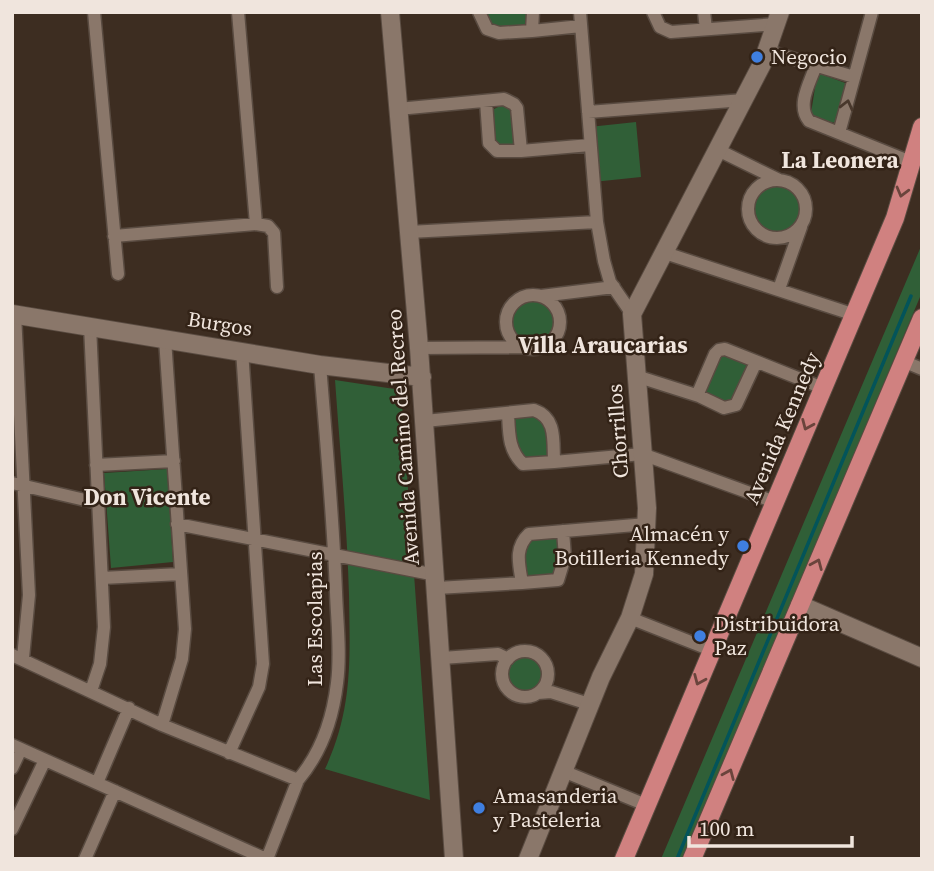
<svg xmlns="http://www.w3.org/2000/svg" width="934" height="871" font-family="'Source Serif 4',serif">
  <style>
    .green { fill: #305f37 }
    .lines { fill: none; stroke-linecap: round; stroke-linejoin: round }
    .stream { stroke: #03545a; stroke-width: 3.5 }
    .street-casing { stroke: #594b41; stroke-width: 15 }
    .secondary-casing { stroke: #594b41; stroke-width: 20 }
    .primary-casing { stroke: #594b41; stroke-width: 20 }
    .street { stroke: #8a776a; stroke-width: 12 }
    .secondary { stroke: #8a776a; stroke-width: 18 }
    .primary { stroke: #d08180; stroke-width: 18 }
    .oneway { stroke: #49382c }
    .oneway2 { stroke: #6a443c }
    .shop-dot { fill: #3f7fe0; stroke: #332317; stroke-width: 2.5 }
    .labels { text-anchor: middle; stroke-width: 5; stroke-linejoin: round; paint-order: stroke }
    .poi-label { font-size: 21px; fill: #f0e5dd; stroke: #332317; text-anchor: start }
    .street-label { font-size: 21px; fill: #f0e5dd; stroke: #332317 }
    .neighbourhood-label { font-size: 23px; font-weight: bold; fill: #f0e5dd; stroke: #332317 }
  </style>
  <rect width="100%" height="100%" fill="#3d2d21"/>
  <path class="green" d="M482 12H529L528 27 500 29 489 26Z
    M821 74 848 84 840 124 813 118 811 113 817 75Z
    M502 105C518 110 514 129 515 143L506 148 492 142V110Z
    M636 122 641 177 593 182 589 127Z
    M753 209a25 25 0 1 1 50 0a25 25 0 1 1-50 0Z
    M922 244 920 297 684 859H661Z
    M509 322a24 24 0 1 1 48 0a24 24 0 1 1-48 0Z
    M720 352 752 363 730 405 702 395Z
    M335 380 401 390 430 800 325 769C353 709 350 659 349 595 347 523 340 451 335 380Z
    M534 413 545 420 551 458 524 460 519 455 511 416Z
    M167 469 173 562 111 568 104 473Z
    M559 536 561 557 554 577 525 579 523 550 531 538Z
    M506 675a19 19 0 1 1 38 0a19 19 0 1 1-38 0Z"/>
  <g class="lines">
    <path class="stream" d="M677 859 911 296"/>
    <g class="street-casing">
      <path id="street" d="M94 12 118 274
        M238 12 256 224
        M479 12 487 29 499 33 532 31
        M533 12 532 31 581 26
        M580 12 597 222 604 261 610 282 632 314
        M653 12 660 27 671 32 777 24
        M704 12 706 29
        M768 51 854 77
        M816 65C810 83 796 105 809 121L911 162
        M486 101 489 143 497 151H521
        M398 109 504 99 514 104 517 108 521 151 590 145
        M588 112 744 100
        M839 133 872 12
        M718 150 779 180
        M748 209a29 29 0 1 1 58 0a29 29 0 1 1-58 0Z
        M409 232 597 222
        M114 236 256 224 268 226 274 233 277 287
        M665 253 855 315
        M779 289 801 227
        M506 322a27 27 0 1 1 54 0a27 27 0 1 1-54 0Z
        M541 296 614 287
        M15 314 29 595 23 658
        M90 326 104 627 100 664 91 691
        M419 348 524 347
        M903 361 922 369
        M636 376 699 396V391L715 354 719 350 725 349 823 388
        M699 396 724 408 736 405 756 362
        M508 413C509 432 508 450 523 464L554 462
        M425 421 534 410C557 418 553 441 554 462L642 454 775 502
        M96 465 174 461
        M12 483 98 503
        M177 524 436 575
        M102 578 181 574
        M522 583 558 580 565 557 563 531
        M437 588 522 583C519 564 514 548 529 534L647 524
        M630 618 711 650
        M502 674a23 23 0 1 1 46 0a23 23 0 1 1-46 0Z
        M12 655 162 725 298 780
        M442 658 498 654 508 659
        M538 693 551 692 589 704
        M162 725 182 659 185 629 165 339
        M12 745 266 859
        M229 753 259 687 263 664 242 350
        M12 768 21 749
        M563 771 646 805
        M97 783 129 708
        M12 829 45 760
        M85 859 115 791
        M267 859 298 780C321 753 333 717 337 683 341 653 337 622 336 592 333 516 326 440 320 365"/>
    </g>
    <g class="secondary-casing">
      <path id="secondary" d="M390 12 419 348 454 859
        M12 314 320 365 422 377
        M800 605 922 658
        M528 859 601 677 630 618 644 574 647 508 632 314 762 64 780 12"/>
    </g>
    <g class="primary-casing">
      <path id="primary" d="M624 859 895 218 922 127
        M692 859 922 318"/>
    </g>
    <use href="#street" class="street"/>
    <use href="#secondary" class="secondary"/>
    <use href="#primary" class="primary"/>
  </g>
  <defs><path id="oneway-chevron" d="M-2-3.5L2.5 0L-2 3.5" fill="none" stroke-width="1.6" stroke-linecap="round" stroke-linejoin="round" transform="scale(1.75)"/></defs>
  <use class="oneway" href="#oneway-chevron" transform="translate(847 105) rotate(-76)"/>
  <g class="oneway2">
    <use href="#oneway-chevron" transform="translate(902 192) rotate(105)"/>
    <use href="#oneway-chevron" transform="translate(807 425) rotate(113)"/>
    <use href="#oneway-chevron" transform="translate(817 564) rotate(-67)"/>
    <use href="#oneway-chevron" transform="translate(699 680) rotate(113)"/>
    <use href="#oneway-chevron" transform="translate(729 774) rotate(-67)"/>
  </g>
  <g class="shop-dot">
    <circle cx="757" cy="57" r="7"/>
    <circle cx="743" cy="546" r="7"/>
    <circle cx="700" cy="636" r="7"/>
    <circle cx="479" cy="808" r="7"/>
  </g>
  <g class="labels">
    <g class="poi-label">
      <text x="771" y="64">Negocio</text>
      <text x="729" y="541" text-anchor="end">Almacén y<tspan x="729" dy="24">Botilleria Kennedy</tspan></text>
      <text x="714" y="631">Distribuidora<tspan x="714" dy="24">Paz</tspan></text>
      <text x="493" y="803">Amasanderia<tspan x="493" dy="24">y Pasteleria</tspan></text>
    </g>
    <g class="street-label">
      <text transform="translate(220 324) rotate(9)" y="7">Burgos</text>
      <text transform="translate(782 428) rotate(-67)" y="7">Avenida Kennedy</text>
      <text transform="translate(618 431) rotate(-94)" y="7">Chorrillos</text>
      <text transform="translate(403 437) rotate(-94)" y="7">Avenida Camino del Recreo</text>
      <text transform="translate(315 619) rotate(-90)" y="7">Las Escolapias</text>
    </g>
    <g class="neighbourhood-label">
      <text x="840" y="168">La Leonera</text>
      <text x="603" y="353">Villa Araucarias</text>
      <text x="147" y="505">Don Vicente</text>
    </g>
  </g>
  <rect width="934" height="871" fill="none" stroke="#f0e5dd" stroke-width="28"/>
  <path d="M689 836v10h163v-10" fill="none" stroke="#f0e5dd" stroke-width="3.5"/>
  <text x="699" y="836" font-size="21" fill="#f0e5dd" stroke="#332317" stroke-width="5" paint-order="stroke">100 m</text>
</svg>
